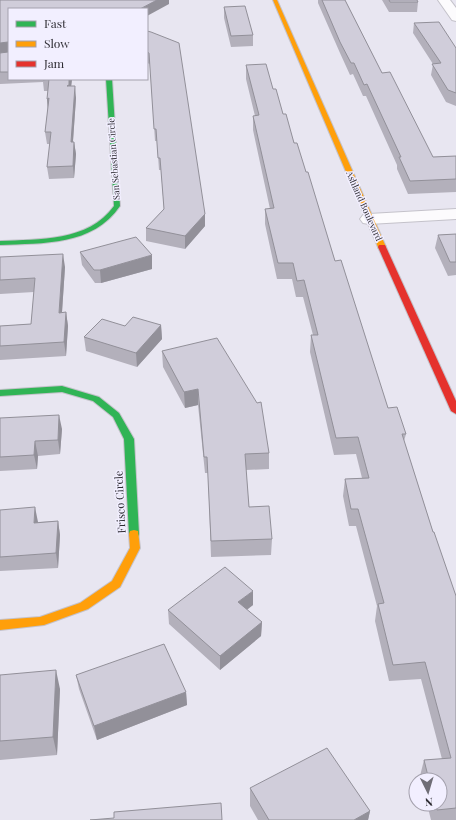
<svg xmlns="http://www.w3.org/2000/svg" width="456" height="820" font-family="'Playfair Display',serif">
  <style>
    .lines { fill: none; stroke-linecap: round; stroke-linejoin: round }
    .street-casing { stroke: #c4c2ca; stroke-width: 2 }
    .fast-casing { stroke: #c4c2ca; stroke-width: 2 }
    .slow-casing { stroke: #c4c2ca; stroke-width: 2 }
    .jam-casing { stroke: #c4c2ca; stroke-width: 2 }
    .street { fill: #fcfbfd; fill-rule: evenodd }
    .fast { fill: #30b455; fill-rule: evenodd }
    .slow { fill: #ff9f0a; fill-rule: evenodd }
    .jam { fill: #e5322d; fill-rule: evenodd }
    .wall { fill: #b3b0bb }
    .shaded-wall { fill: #929099 }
    .building { fill: #d0cdda; stroke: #929099 }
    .labels { text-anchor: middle; stroke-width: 3; stroke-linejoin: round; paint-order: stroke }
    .far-street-label { font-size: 9px; fill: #2e2c33; stroke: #f2efff }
    .street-label { font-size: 11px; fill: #2e2c33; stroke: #f2efff }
  </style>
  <rect width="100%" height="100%" fill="#e8e6f1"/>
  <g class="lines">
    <g class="street-casing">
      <path id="street" d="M438 0H450L456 8V21L452 20Z
        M456 209V219L369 224 363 223 360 219 363 215 369 214Z"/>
    </g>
    <g class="fast-casing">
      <path id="fast" d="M106 79H112L120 206C93 246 43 243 0 245V241C39 239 88 242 114 206Z
        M62 386 99 397 119 413 134 439 139 534 138 537 134 538 130 537 129 534 124 439 113 417 93 401 62 392 0 396V390Z"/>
    </g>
    <g class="slow-casing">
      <path id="slow" d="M273 0H277L386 247 385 249H379L378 247Z
        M134 530 138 531 140 548 120 587 88 609 44 625 0 630V620L40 617 80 603 112 581 130 548 129 534 130 531Z"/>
    </g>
    <g class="jam-casing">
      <path id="jam" d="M379 245H385L386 247 456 401V414L451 411 378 247Z"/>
    </g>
    <use href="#street" class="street"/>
    <use href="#fast" class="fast"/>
    <use href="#slow" class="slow"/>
    <use href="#jam" class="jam"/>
  </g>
  <path class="wall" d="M0 0H169V4L9 9V79H72L71 86 76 98 73 142H74L76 154 74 178 49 179 47 167 50 144H47L45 132 48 108 47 99 48 91H44L43 82 0 84Z
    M318 0H345L382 73 433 157 456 156V192L408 194 397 169V165L366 96H363L353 74 350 75 340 53 318 3Z
    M382 0H417L418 2 417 12H389Z
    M224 7 253 35V46L231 47 224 18Z
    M414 23 456 48V106L446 102 431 75 433 64 413 33Z
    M147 31 205 214V226L185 249 146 241V228L164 209 161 170H159L157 141H155L150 64 147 63Z
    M246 65 273 89 306 172 335 261 388 408 406 434 404 441 433 532 456 596V820H431L427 804H440V780H421L420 776 424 760 442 759 421 679 389 681 375 621 377 606 356 526H349L343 496 345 479 362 478 356 454 334 455 310 352 311 335H313L303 297H296L292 279H277L265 224V209H270L253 130V116H255L246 79Z
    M456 234V275L448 276 435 248 438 235Z
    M80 252 152 269 101 283H95L82 265Z
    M0 257 65 267 62 313 66 312 68 326 66 356 0 360V326L31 324 34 292 0 294Z
    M161 325 162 339 137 367 86 351 84 337 125 326Z
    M162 351 269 453V469L246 470 249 507 272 539 271 555 211 557 208 473H205L198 405 185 408 163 367Z
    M0 418 62 429 60 454 38 456 37 469 0 471Z
    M0 510 38 522 58 521 60 535 58 568 0 571Z
    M253 605 247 610 262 622 261 636 220 670 169 624 168 610Z
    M0 675 60 689 57 755 0 760Z
    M76 675 186 692 187 705 97 740 79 689Z
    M250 788 370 811 368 820H258L250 806Z"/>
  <path class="shaded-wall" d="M157 0H169V4L147 16V9H140Z
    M8 42 9 53 0 54V43Z
    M69 79H72L70 97 67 86Z
    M75 86 76 98 72 154 71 142Z
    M49 98 48 111 47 99Z
    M74 142 76 154 74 178 73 166Z
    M205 214V226L185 249V236Z
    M63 254 65 267 61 326 59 313Z
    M152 255V269L101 283 100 270Z
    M66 312 68 326 66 356 64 342Z
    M161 325 162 339 137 367 136 353Z
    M198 389V405L185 408 184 392Z
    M59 415 62 429 60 454 58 440Z
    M35 441 38 456 37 469 34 455Z
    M35 507 38 522 37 537 34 523Z
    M58 521 60 535 58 568 56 553Z
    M253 591V605L238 616V602Z
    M262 622 261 636 220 670V656Z
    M56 670 60 689 57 755 53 737Z
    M186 692 187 705 97 740 94 726Z
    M370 811 368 820H354Z"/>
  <path class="building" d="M0 0H157L140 9H9V72H0V53L8 52V42L0 43Z
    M322 0H345L382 73 390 72 433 157 456 156V179L410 181 399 157H401L367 84 364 85 354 63H351L340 42Z
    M389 0H417L418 2H390Z
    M245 6 253 35 231 36 224 7Z
    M439 22 456 48V93L448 90 432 64 441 63 414 23Z
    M147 31 151 32 179 43 205 214 185 236 146 228 164 209 160 158H158L156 129H154L149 53 147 52Z
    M266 64 273 89H276L283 114H286L294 143H297L306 172H308L335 261 341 260 388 408 397 407 406 434H402L433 532H434L456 596V808L437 810 435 804H440V780H429L424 760 451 758 425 662 393 665 378 604 384 603 358 509H351L345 479 369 478 358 437 336 438 311 335H318L304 280 297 281 293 263H278L265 209 274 208 253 116 259 115 246 65Z
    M43 79H69V85L67 86H75L71 142H74L73 166 47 167 51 132H45L49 98 47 99 49 79 43 80Z
    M456 234V262H450L438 235Z
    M136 237 152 255 100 270H94L80 252Z
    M63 254 59 313 66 312 64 342 0 346V326L31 324 35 278 0 280V257Z
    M133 317 161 325 136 353 84 337 102 319 125 326Z
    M217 338 257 403 261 402 269 453 245 454 249 507 269 506 272 539 211 541 207 457H204L198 389 184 392 162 351Z
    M59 415 58 440 35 441 34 455 0 457V418Z
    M35 507 34 523 58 521 56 553 0 557V510Z
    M225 567 253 591 238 602 262 622 220 656 168 610Z
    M164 644 186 692 94 726 76 675Z
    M56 670 53 737 0 741V675Z
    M327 748 370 811 354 820H269L250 788Z
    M221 803 222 820H90L114 818V812Z"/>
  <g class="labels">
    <g class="far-street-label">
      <text transform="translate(114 159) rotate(-94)" y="3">San Sebastian Circle</text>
      <text transform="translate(364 206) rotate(66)" y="3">Ashland Boulevard</text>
    </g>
    <g class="street-label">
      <text transform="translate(120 502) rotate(-93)" y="4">Frisco Circle</text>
    </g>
  </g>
  <rect x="8" y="8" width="140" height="72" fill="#f2efff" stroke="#a4a1ad"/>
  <rect x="16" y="21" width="20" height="6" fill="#30b455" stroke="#a4a1ad"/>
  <text x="44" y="28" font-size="12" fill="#2e2c33">Fast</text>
  <rect x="16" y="41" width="20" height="6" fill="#ff9f0a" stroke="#a4a1ad"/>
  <text x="44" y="48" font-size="12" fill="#2e2c33">Slow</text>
  <rect x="16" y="61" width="20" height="6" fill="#e5322d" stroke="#a4a1ad"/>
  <text x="44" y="68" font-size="12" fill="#2e2c33">Jam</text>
  <g transform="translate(428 792) rotate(175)"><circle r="19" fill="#f2efff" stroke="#a4a1ad"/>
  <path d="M0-3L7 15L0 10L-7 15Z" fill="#6f6d76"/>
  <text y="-6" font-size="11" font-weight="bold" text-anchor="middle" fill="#2e2c33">N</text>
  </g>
</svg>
